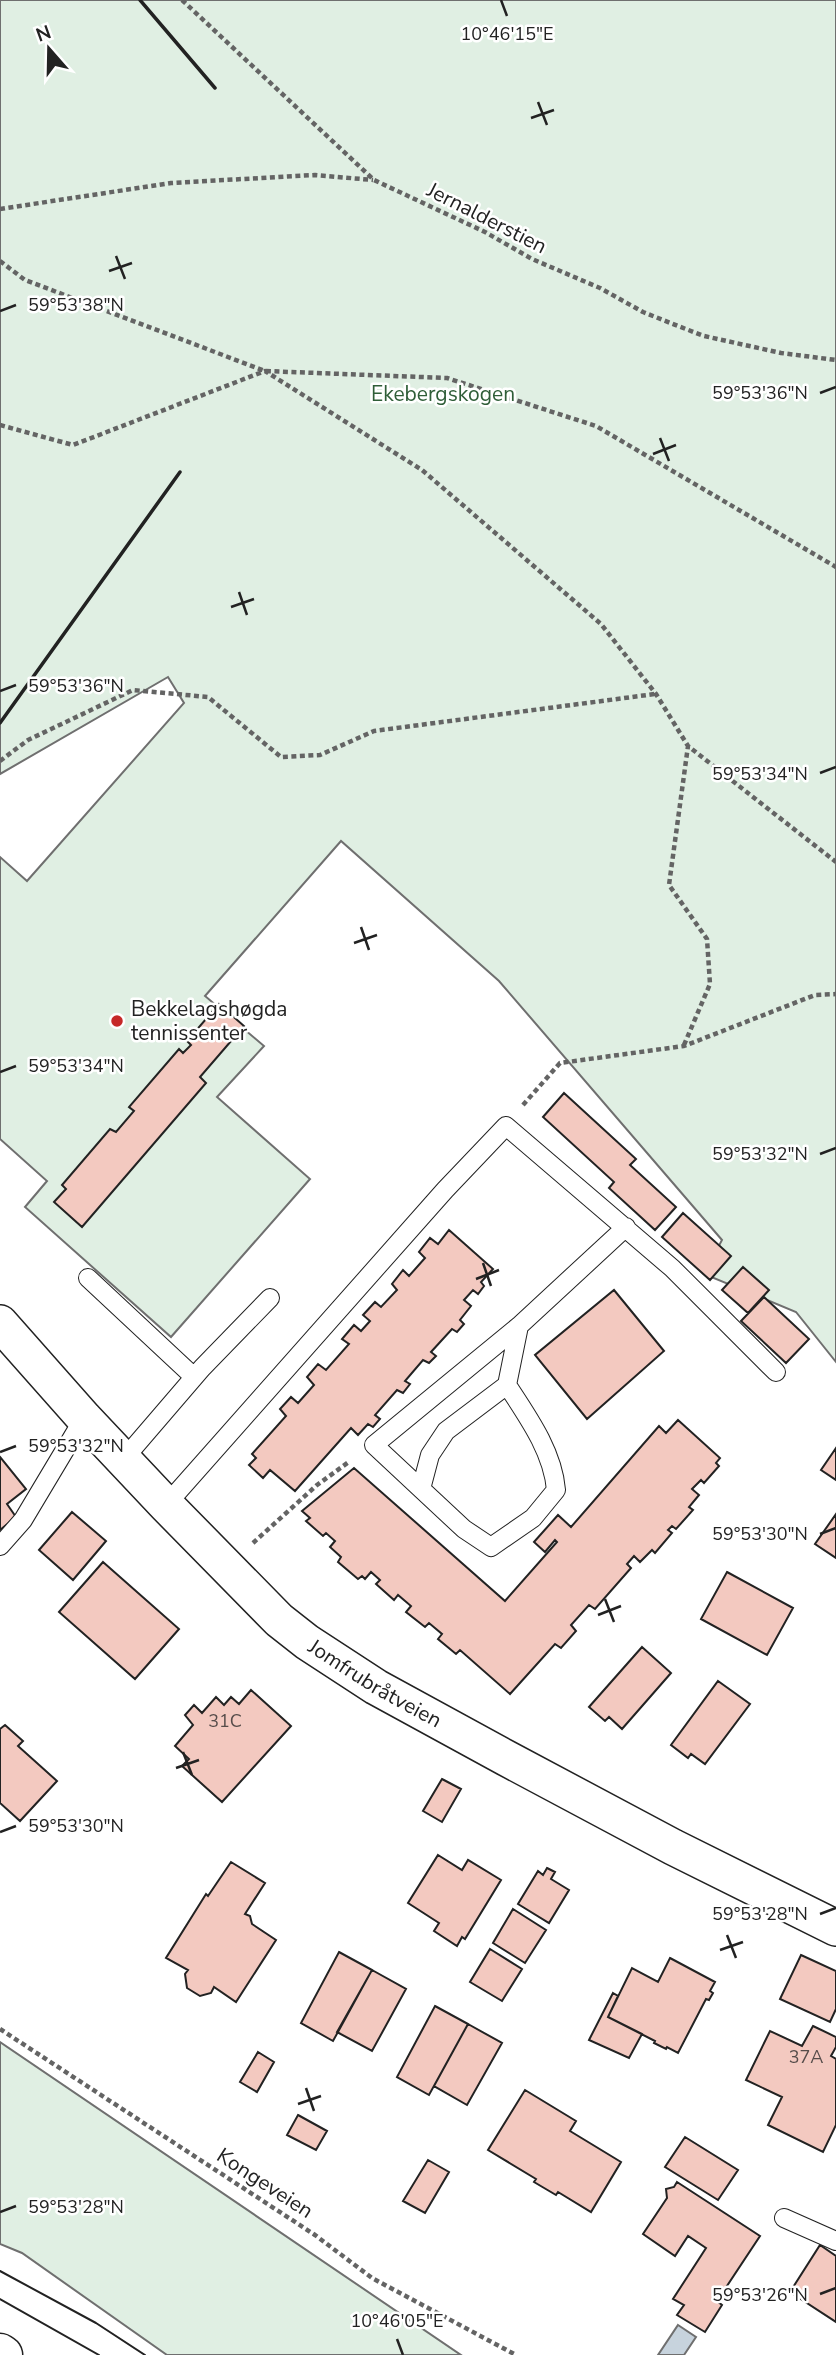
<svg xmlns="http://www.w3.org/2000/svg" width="836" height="2355" font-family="'Nunito Sans',sans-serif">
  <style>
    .green { fill: #e0efe3; stroke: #6f6f6f; stroke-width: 2 }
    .water { fill: #c7d3dd; stroke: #6f6f6f; stroke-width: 2 }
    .building { fill: #f3c9c0; stroke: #222; stroke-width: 2 }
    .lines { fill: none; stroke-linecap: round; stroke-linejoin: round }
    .service-casing { stroke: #222; stroke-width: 20 }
    .minor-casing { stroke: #222; stroke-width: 38 }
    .secondary-casing { stroke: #222; stroke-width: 41 }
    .path { stroke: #646464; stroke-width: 4.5; stroke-dasharray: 5 3.5; stroke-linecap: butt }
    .service { stroke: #fff; stroke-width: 18 }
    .minor { stroke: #fff; stroke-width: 35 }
    .secondary { stroke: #fff; stroke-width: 38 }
    .tram { stroke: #222; stroke-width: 2 }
    .wall { stroke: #222; stroke-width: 3.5 }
    .ticks { fill: none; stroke: #222; stroke-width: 2.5 }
    .poi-dot { fill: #c62828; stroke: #fff; stroke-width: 2.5 }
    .labels { text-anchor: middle; stroke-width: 5; stroke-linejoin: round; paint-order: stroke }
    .number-label { font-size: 18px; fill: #564c4a }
    .street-label { font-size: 21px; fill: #222; stroke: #fff }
    .park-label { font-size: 21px; fill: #2f5e38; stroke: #fff }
    .poi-label { font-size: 21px; fill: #222; stroke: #fff; text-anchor: start }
    .ticks-label { font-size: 18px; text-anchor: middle; fill: #222; stroke: #fff; stroke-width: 5; stroke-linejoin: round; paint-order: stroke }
  </style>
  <rect width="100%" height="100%" fill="#fff"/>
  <path class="green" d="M0 0H836V1362L796 1312 704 1274 722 1240 499 981 341 841 205 996 264 1046 217 1097 310 1179 171 1337 25 1207 47 1181 0 1139V857L27 881 184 703 168 677 0 774Z
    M0 2042 461 2355H167L22 2253 0 2244Z"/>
  <path class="water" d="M678 2325 696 2337 684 2355H658Z"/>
  <path class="building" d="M219 1004 244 1026 200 1077 206 1083 82 1227 54 1202 66 1189 62 1185 110 1129 116 1132 134 1111 129 1107 179 1049 183 1053 191 1045 187 1041Z
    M564 1093 636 1159 630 1165 676 1207 655 1230 609 1188 614 1182 543 1117Z
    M683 1213 731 1256 710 1280 662 1237Z
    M449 1230 493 1269 481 1282 484 1286 478 1294 473 1290 464 1300 471 1306 460 1320 464 1324 457 1332 452 1329 431 1352 436 1356 429 1363 423 1360 405 1381 410 1384 403 1393 397 1390 375 1415 380 1419 373 1427 368 1424 358 1435 351 1428 295 1491 270 1470 263 1478 249 1465 256 1458 252 1454 286 1416 280 1409 291 1397 298 1403 314 1385 307 1377 318 1364 326 1370 349 1344 342 1339 354 1325 361 1331 370 1321 363 1315 375 1302 381 1307 397 1290 392 1284 403 1270 409 1276 425 1258 419 1252 430 1238 438 1244Z
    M743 1267 769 1290 748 1313 722 1290Z
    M614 1290 664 1351 587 1419 535 1355Z
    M764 1297 809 1339 786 1363 741 1321Z
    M678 1420 720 1458 716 1463 719 1466 704 1483 701 1480 692 1489 699 1495 689 1507 693 1510 676 1529 672 1526 668 1530 672 1533 655 1553 652 1550 640 1562 634 1556 627 1564 631 1568 595 1609 589 1605 571 1625 576 1631 561 1648 555 1644 510 1694 460 1650 456 1654 438 1639 442 1634 429 1623 425 1627 406 1612 411 1606 398 1595 394 1600 376 1584 380 1580 371 1572 365 1579 362 1576 358 1579 338 1562 341 1557 330 1547 335 1541 326 1533 323 1536 306 1521 310 1518 302 1511 354 1468 505 1601 557 1542 555 1540 545 1552 534 1542 558 1515 571 1527 659 1426 666 1433Z
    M836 1448V1480L821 1470Z
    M0 1457 26 1489 7 1504 16 1517 0 1530Z
    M72 1512 106 1541 73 1580 39 1550Z
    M836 1514V1558L815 1544Z
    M103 1562 179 1629 135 1679 59 1612Z
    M727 1572 793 1608 767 1655 701 1619Z
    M642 1647 671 1673 622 1729 609 1717 605 1721 589 1707Z
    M718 1681 750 1704 705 1764 691 1754 688 1758 671 1745Z
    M251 1690 291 1726 222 1802 182 1766 189 1759 175 1746 193 1725 185 1715 194 1705 202 1713 216 1697 224 1705 231 1697 239 1704Z
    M5 1725 23 1741 18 1746 57 1781 20 1821 0 1803V1729Z
    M442 1779 461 1789 442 1822 423 1811Z
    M438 1855 462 1870 468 1860 501 1880 465 1939 462 1937 457 1946 434 1931 439 1923 408 1903Z
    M231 1862 265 1883 245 1914 250 1916 252 1924 276 1940 236 2002 214 1987 211 1993 200 1996 187 1988 185 1974 188 1970 166 1958 206 1894 208 1896Z
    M547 1868 555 1872 551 1879 569 1890 549 1923 518 1904 538 1871 543 1875Z
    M513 1909 546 1930 525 1963 493 1943Z
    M490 1949 522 1969 502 2001 470 1982Z
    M339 1952 372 1970 333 2041 301 2023Z
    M801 1955 836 1971V2009L830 2022 780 1999Z
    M670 1958 715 1982 710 1991 713 1993 709 2000 706 1999 678 2053 667 2047 666 2049 654 2043 655 2041 608 2017 632 1968 658 1982Z
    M372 1970 406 1989 372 2051 337 2032Z
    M613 1993 618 1996 608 2017 642 2034 629 2058 589 2040Z
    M435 2006 468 2024 429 2095 397 2077Z
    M468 2024 502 2043 467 2105 434 2086Z
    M813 2026 836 2037V2047L831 2056 836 2059V2125L823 2152 768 2125 782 2097 746 2080 770 2031 802 2046Z
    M258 2052 274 2062 257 2092 240 2082Z
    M525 2090 576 2121 570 2131 621 2162 591 2212 558 2192 556 2195 534 2182 536 2179 488 2150Z
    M298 2115 327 2131 316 2150 287 2135Z
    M685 2137 738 2170 718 2200 665 2167Z
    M428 2160 449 2172 425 2213 403 2201Z
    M677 2182 760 2236 717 2301 722 2305 705 2332 677 2315 684 2305 673 2299 706 2248 688 2236 675 2256 643 2234 667 2198 666 2189 674 2187Z
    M820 2245 836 2256V2322L790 2292Z"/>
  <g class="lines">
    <g class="service-casing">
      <path id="service" d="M88 1278 194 1377
        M519 1326 507 1385C528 1417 553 1452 556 1490L533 1518 491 1547 464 1529 374 1445 519 1326 626 1227
        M123 1460 202 1368 270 1298
        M421 1489 430 1455 446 1431 507 1385
        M166 1505 445 1190 506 1126 672 1268 776 1372
        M0 1546 23 1520 84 1418
        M784 2218 836 2241"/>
    </g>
    <g class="minor-casing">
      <g id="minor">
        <path id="s1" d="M0 1323 84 1418 166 1505 279 1620 307 1642 376 1687 506 1758 673 1847 836 1928"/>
      </g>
    </g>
    <g class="secondary-casing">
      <path id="secondary" d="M0 2353 3 2355"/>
    </g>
    <path class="path" d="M182 0 374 180 485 232 532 259 600 288 643 312 678 326 704 336 781 353 836 360
      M0 209 171 183 315 175 373 180
      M0 261 25 280 265 371 447 378 596 426 836 567
      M0 425 73 445 265 371 422 470 500 537 601 624 656 694 688 746 836 862
      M0 761 28 740 133 690 208 697 281 757 320 755 374 731 655 694
      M684 1045 710 984 707 939 669 885 688 746
      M523 1105 560 1063 684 1046 815 995 836 994
      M253 1543 317 1485 350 1461
      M0 2029 315 2235 372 2278 516 2355"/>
    <use href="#service" class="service"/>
    <use href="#minor" class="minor"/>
    <use href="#secondary" class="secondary"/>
    <path class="tram" d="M0 2271 96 2323 145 2355
      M0 2299 99 2355"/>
    <path class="wall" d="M140 0 215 88
      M0 723 180 472"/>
  </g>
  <path class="ticks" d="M501 0 507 16M538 102 547 125M531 118 554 110M116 256 125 279M109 271 132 263M0 311 16 305M820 393 836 387M660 438 669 461M653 454 676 445M239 592 247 615M231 607 254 599M0 691 16 685M820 773 836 767M361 927 369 950M354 943 377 935M0 1072 16 1066M820 1154 836 1148M483 1263 491 1286M476 1279 499 1270M0 1452 16 1446M820 1534 836 1528M605 1599 614 1622M598 1615 621 1606M183 1752 192 1775M176 1768 199 1760M0 1832 16 1826M820 1914 836 1908M727 1935 736 1958M720 1950 743 1942M306 2088 314 2111M298 2104 321 2096M0 2212 16 2206M820 2294 836 2288M397 2339 403 2355"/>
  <circle class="poi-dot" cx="117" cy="1021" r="7"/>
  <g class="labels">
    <g class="number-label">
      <text x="225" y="1727">31C</text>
      <text x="806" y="2063">37A</text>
    </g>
    <g class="street-label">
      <text transform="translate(487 218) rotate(27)" y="7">Jernalderstien</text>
      <text dy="7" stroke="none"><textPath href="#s1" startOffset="523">Jomfrubråtveien</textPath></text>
      <text transform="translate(265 2183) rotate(33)" y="7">Kongeveien</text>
    </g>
    <g class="park-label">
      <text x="443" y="401">Ekebergskogen</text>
    </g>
    <g class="poi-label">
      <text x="131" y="1016">Bekkelagshøgda<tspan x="131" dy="24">tennissenter</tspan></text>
    </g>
  </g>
  <g class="ticks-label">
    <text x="507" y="40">10°46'15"E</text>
    <text x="76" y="311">59°53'38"N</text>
    <text x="760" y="399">59°53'36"N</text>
    <text x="76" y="692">59°53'36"N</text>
    <text x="760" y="780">59°53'34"N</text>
    <text x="76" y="1072">59°53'34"N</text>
    <text x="760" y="1160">59°53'32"N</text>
    <text x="76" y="1452">59°53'32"N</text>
    <text x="760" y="1540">59°53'30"N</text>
    <text x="76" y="1832">59°53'30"N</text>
    <text x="760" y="1920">59°53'28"N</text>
    <text x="76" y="2213">59°53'28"N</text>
    <text x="760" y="2301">59°53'26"N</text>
    <text x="397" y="2327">10°46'05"E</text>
  </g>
  <g transform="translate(49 49) rotate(340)" stroke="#ffffff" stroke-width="5" paint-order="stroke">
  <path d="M0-5L12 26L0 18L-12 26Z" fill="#222222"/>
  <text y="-10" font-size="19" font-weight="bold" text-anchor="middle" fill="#222222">N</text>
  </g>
</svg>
